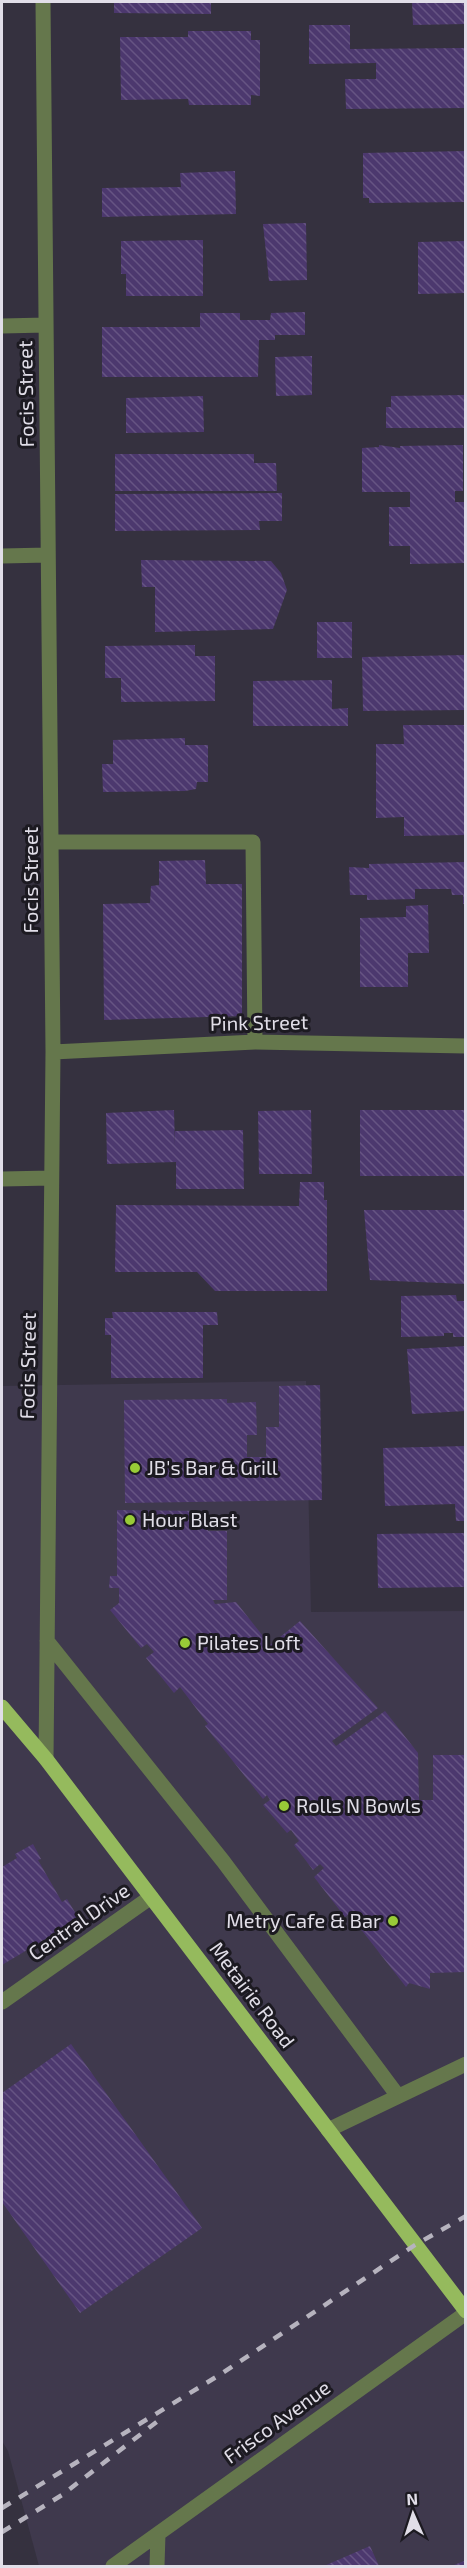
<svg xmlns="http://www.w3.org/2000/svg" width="467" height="2568" font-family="'Exo 2',sans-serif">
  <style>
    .built { fill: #3f394d }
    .building { fill: url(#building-back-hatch) }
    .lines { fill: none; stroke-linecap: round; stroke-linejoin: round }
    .minor { stroke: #65774c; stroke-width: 15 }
    .major { stroke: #95ba5d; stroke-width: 15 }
    .rail { stroke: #b6b3be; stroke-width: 4.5; stroke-dasharray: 10 10; stroke-linecap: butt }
    .poi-dot { fill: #98cb37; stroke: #1c1a21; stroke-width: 2 }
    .labels { text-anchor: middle; stroke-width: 6; stroke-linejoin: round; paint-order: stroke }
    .street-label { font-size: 20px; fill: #e1dee8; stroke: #1c1a21 }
    .poi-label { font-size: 20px; fill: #e1dee8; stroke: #1c1a21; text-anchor: start }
  </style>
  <defs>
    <pattern id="building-back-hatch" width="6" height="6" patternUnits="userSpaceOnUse" patternTransform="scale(1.5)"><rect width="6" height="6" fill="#4c386e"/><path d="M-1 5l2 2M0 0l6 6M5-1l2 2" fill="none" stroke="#665483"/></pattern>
  </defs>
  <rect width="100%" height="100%" fill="#35313f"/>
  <path class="built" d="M306 1381 311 1612 465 1611V2566H39L8 2451 2 2441V1386Z"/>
  <path class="building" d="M114 2H211V14L114 13Z
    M412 2H466V24L413 25Z
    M309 25H350V49L466 48V108L346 109 345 79H376V63L309 64Z
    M188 31H251V40H260V96L251 95V105H189L188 99 121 100 120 37H188Z
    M466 151V202L369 203V198H363V153Z
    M235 171 236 214 102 217V188L181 187 180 173Z
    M306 223 307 280 269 281 263 224Z
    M203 240V296H126V274H121V241Z
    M466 241V293L418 294V242Z
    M305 312V335H275V340H259L258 377H102V327H200V313H240V320H270L271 313Z
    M312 356V395L276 396 275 357Z
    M466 395V428H386V407H391V396Z
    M203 396 204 432 126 433V398Z
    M379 445 400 448V446L463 445V491H455V502H466V563L410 564V546H389V507H410V492H362V448L379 447Z
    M115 454H254V463H276L277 491H115Z
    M282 493V521H259L260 530 115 531V494Z
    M141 560 271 561 281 573 287 590 273 629 155 632V587H142Z
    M317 622H352V658H317Z
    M195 645V656H215V701L121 702V678H105V646Z
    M466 655V710L363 711 362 657Z
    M332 680V709L348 708V726H253V681Z
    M403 725H466V835L404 836V817L376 818V744H404Z
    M185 738V745H208V782H197L196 789 185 791 103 792 102 764H113V740Z
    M205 860 206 884H242V1016L104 1020 103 904 150 903 151 886 159 885V861Z
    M466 862V904H463V895H452L451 889H415V899L367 900V895H350L349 867 369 868V864Z
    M428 905 429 953H408V987H360V918L406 917V906Z
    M174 1110 175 1146V1131L243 1130 244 1189H176V1162L107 1164 106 1113Z
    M311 1110 312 1174H259L258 1111Z
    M360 1110H466V1176H360Z
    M300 1182H324V1200H327V1291H215L197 1272H115L116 1205 299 1206Z
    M364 1210H466V1284L370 1280Z
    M456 1295 457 1301H466V1337H453V1333H444V1336L401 1337V1296Z
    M112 1312H217L218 1325H203V1378H111V1335H105V1318H113Z
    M466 1346V1411L412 1414 407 1349Z
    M320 1385 322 1500 125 1503 124 1400 227 1399V1403L256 1402 257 1435H247V1457H266V1427H279V1386Z
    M466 1446V1521H456L455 1504 385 1506 383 1448Z
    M117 1510 207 1511 208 1531H227V1600H213L215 1604 236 1602 270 1645 300 1621 378 1708 332 1741 336 1746 385 1711 418 1753 419 1800H433V1755H466V1972L430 1973V1989L409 1983 406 1987 349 1914 345 1917 314 1877 324 1868 320 1864 313 1870 294 1845 299 1841 291 1830 287 1833 263 1805 270 1800 267 1795 263 1799 205 1726 208 1724 180 1687 174 1693 146 1658 154 1652 147 1644 141 1648 110 1610 119 1603V1588H109L110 1576H117Z
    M466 1533V1587L378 1588 377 1534Z
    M33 1844 41 1859 38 1860 62 1902 67 1899 79 1919 2 1965V1867L17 1858 15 1854Z
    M71 2044 202 2228 80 2313 2 2202V2093Z
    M370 2546 379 2566H324Z
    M466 2560V2566H452Z"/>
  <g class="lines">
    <path class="minor" d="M43 2 53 1052 46 1759
      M2 326 46 325
      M2 556 48 555
      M52 842H253L255 1042
      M53 1052 255 1042 466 1046
      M2 1179 51 1178
      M47 1641 223 1861 398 2096
      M2 2002 151 1897
      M328 2130 466 2064
      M113 2566 466 2313
      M157 2566 158 2534"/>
    <path class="major" d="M2 1707 46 1759 466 2311"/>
    <path class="rail" d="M2 2508 221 2374 415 2245 466 2216
      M2 2532 62 2495 163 2417"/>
  </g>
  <g class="poi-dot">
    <circle cx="135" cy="1468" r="6"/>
    <circle cx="130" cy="1520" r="6"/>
    <circle cx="185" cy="1643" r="6"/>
    <circle cx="284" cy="1806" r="6"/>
    <circle cx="393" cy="1921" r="6"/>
  </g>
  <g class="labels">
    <g class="street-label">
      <text transform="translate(26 394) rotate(-91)" y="7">Focis Street</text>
      <text transform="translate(31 880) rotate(-90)" y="7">Focis Street</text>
      <text transform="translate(259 1023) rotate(-1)" y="7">Pink Street</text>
      <text transform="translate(28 1366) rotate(-89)" y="7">Focis Street</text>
      <text transform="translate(79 1922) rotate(-35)" y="7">Central Drive</text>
      <text transform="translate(252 1995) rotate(53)" y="7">Metairie Road</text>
      <text transform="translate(277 2422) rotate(-36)" y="7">Frisco Avenue</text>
    </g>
    <g class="poi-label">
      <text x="147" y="1475">JB's Bar &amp; Grill</text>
      <text x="142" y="1527">Hour Blast</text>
      <text x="197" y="1650">Pilates Loft</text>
      <text x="296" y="1813">Rolls N Bowls</text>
      <text x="381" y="1928" text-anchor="end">Metry Cafe &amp; Bar</text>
    </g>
  </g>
  <rect width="467" height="2568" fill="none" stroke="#e1dee8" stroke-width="6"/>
  <g transform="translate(413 2514) rotate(357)" stroke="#1c1a21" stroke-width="4.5" paint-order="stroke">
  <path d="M0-4.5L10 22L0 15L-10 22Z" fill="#e1dee8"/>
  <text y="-9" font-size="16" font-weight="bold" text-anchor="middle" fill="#e1dee8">N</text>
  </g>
</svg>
